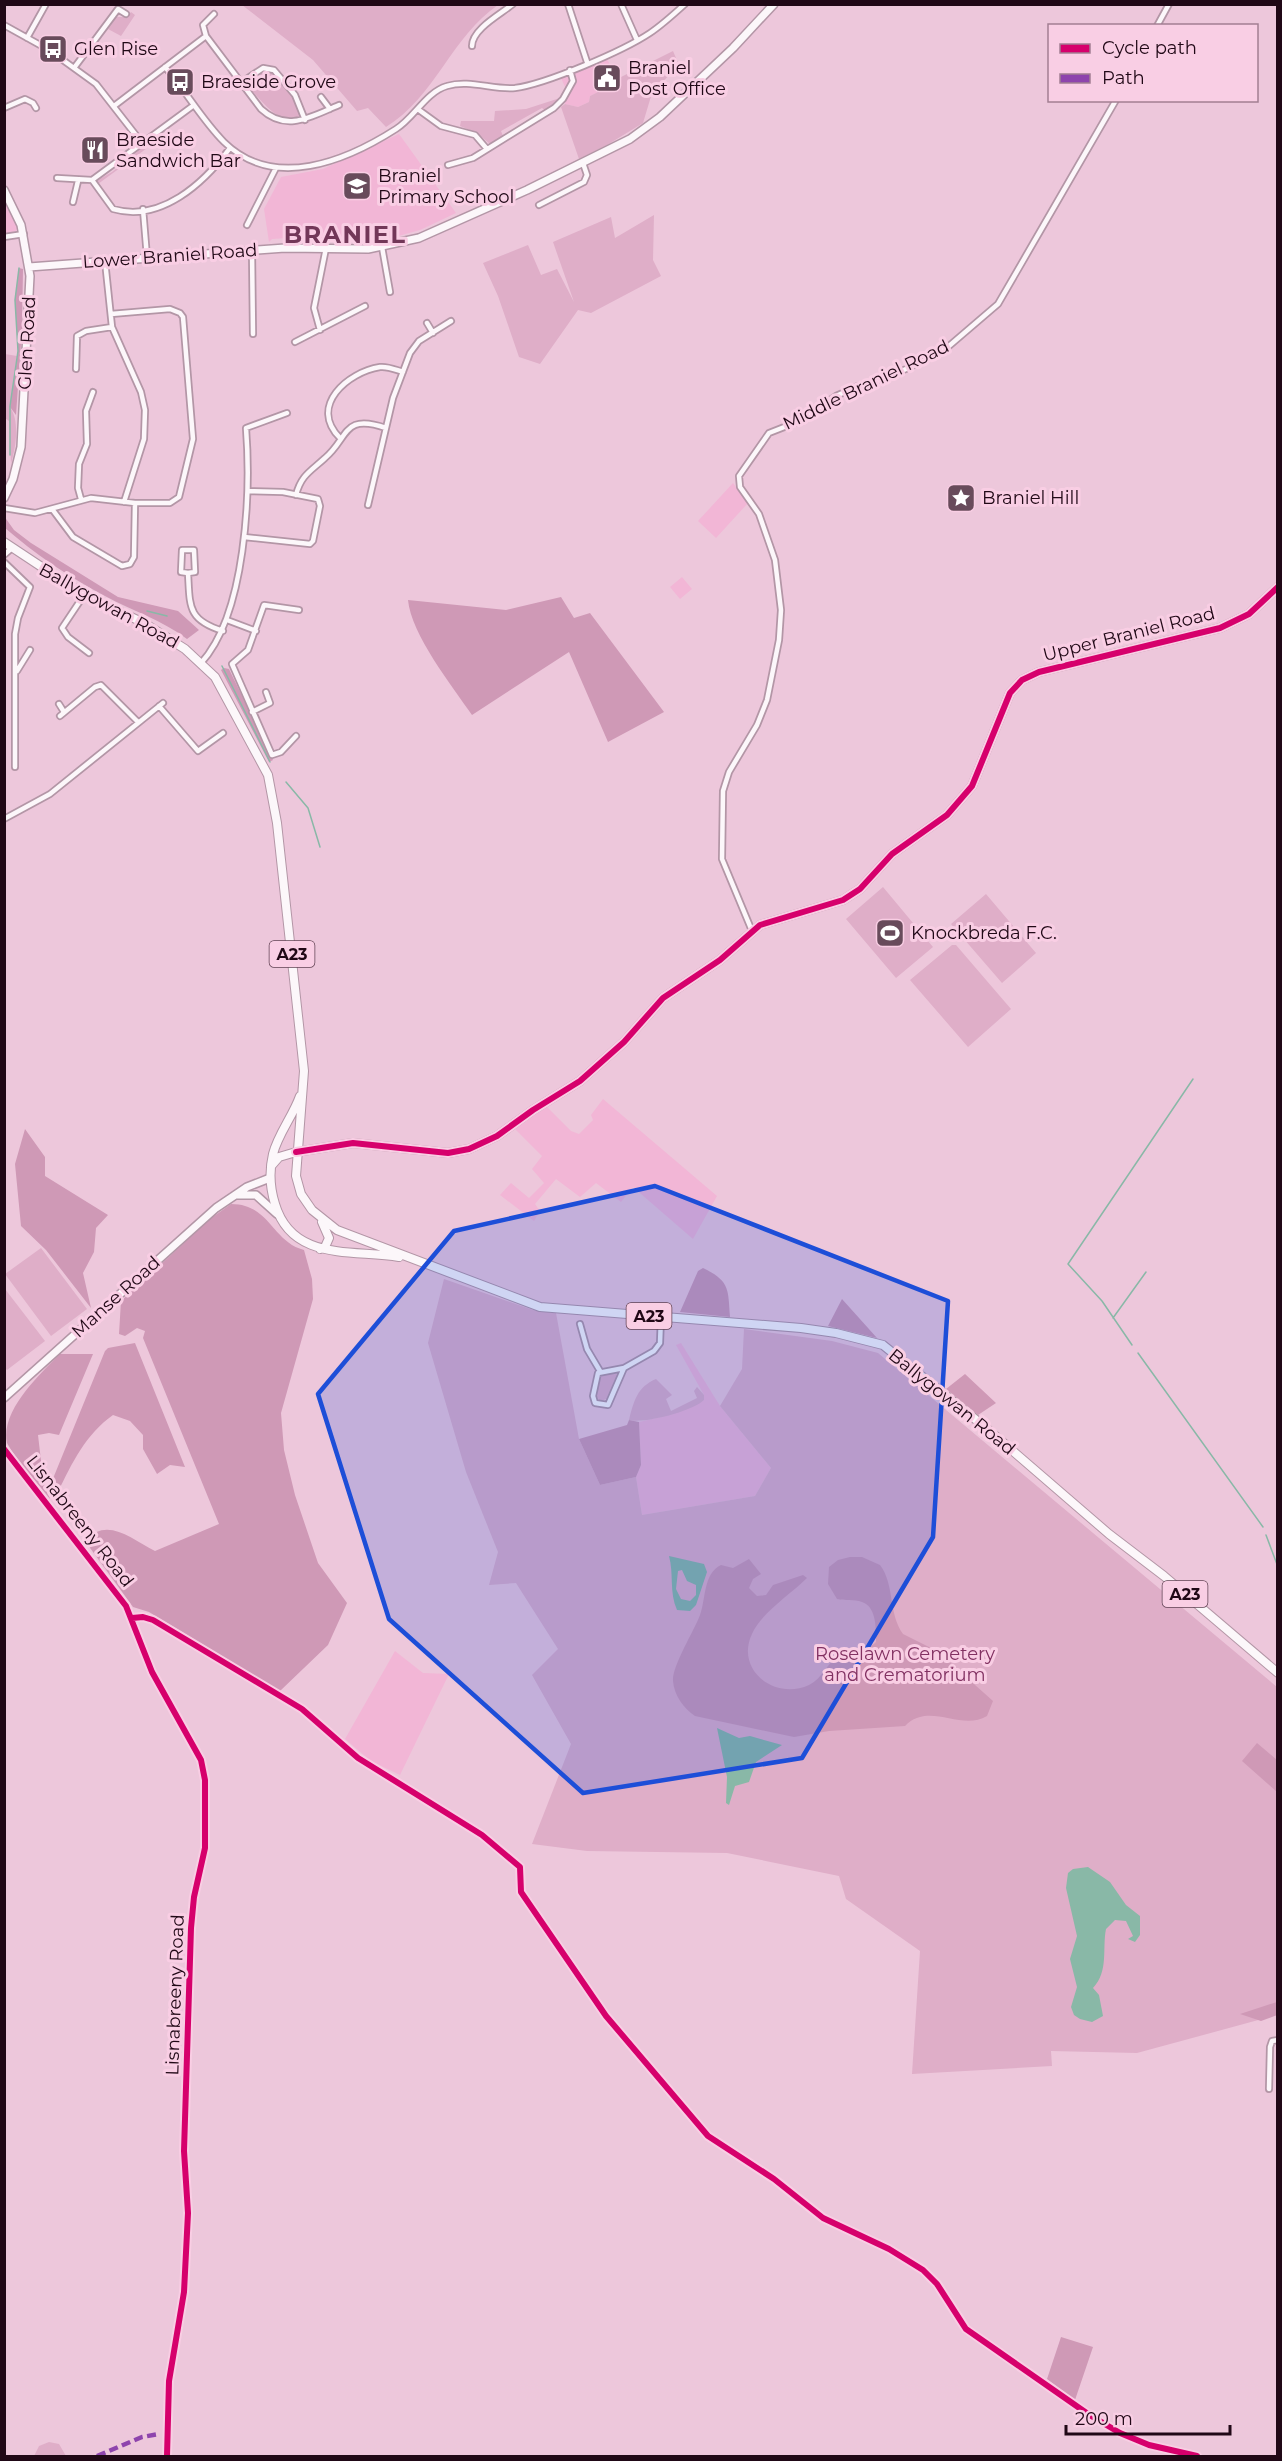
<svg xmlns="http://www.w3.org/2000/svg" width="1282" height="2461" font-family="Montserrat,sans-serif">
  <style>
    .built { fill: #f2b6d6 }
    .green { fill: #dfaec8 }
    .forest { fill: #cf99b6 }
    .water { fill: #89b8a7; fill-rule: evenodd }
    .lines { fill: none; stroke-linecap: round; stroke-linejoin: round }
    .stream { stroke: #89b8a7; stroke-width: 1.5 }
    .street-casing { stroke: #b396a6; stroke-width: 8 }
    .secondary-casing { stroke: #b396a6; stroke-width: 10 }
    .primary-casing { stroke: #b396a6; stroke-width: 10 }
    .street { stroke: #fcf7fa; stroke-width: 4.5 }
    .secondary { stroke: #fcf7fa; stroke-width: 7 }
    .primary { stroke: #fcf7fa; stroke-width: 8 }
    .quiet { stroke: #8e44ad; stroke-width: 4.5; stroke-dasharray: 9 4.5; stroke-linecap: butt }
    .cycleway-casing { stroke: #f9cee4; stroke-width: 10 }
    .cycleway { stroke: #d6006c; stroke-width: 6 }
    .marked { fill: #1d4ed8; fill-opacity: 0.2; stroke: #1d4ed8; stroke-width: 4.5; stroke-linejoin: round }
    .labels { text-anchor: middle; stroke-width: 6; stroke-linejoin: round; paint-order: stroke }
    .shield { fill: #f9cee4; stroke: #614354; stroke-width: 1.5 }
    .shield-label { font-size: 16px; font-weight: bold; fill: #200816 }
    .poi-label { font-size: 18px; fill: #200816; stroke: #f9cee4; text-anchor: start }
    .street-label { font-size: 18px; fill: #200816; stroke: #f9cee4 }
    .park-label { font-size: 18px; fill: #823162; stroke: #f9cee4 }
    .district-label { font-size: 24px; font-weight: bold; letter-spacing: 1.5px; fill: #723758; stroke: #f9cee4 }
  </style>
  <rect width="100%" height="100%" fill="#edc7db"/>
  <path class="built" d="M607 59 619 82 590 96 589 102 578 107 565 104 566 89 561 78Z
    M399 134 456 213 420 230 384 240 380 237 338 242 307 241 303 237 272 239 269 242 264 209 281 177 323 169Z
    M4 198 18 226 16 231 5 234Z
    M733 483 748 503 716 538 698 521Z
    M682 577 692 589 680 599 670 587Z
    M603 1099 717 1196 693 1239 633 1187 621 1202 596 1183 580 1197 556 1179 535 1204 540 1211 534 1221 500 1195 511 1183 529 1198 544 1183 532 1169 542 1156 515 1129 546 1106 571 1131 579 1134 593 1120 591 1115Z
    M681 1343 720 1406 771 1468 755 1496 642 1515 636 1477 641 1465 639 1422 673 1414 704 1400V1395L676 1345Z
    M395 1651 423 1673 449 1674 400 1775 371 1761 345 1739Z"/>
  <path class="green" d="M242 5H498C452 36 435 97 386 127L368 108 357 111 313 60Z
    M131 12 135 15 121 36 108 29 116 17H127Z
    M673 51 679 65 652 93 643 123 607 145 579 159 561 107 565 104 578 107 589 102 590 96 618 82 617 79Z
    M261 72H271C282 79 304 107 298 119 275 123 262 100 248 87L249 80Z
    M560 98 546 111 542 108 501 131 503 136 490 144 477 133 460 126 461 121H494L495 111 526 109Z
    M152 140 154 143 98 184 96 181 112 172Z
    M654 215 653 260 661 276 591 313 578 310 540 364 519 357 498 296 483 263 528 245 541 275 557 269 574 302 553 242 611 217 615 238Z
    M5 354 17 356 10 407C20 422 16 446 11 464L9 421 5 418Z
    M883 887 933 947 896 978 846 919Z
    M986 894 1036 953 1002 983 951 924Z
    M952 945H956L1011 1009 968 1047 910 980Z
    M41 1248 87 1309 51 1336 5 1274Z
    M444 1279 533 1310 556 1313 579 1439 600 1485 636 1477 642 1515 755 1496 771 1468 720 1406 742 1369 744 1329 832 1341 878 1353 1277 1687V2015L1137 2053 1051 2051 1052 2066 912 2074 920 1951 846 1899 839 1876 727 1853 587 1851 532 1844 571 1744 532 1675 558 1649 516 1583 489 1585 498 1552 466 1472 428 1343Z
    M5 1289 45 1341 7 1370 4 1367Z
    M614 1371 618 1376 607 1399 600 1401 597 1397 599 1375Z
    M656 1379 672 1395 666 1399 671 1411 697 1398 694 1391 697 1387 704 1395V1400C693 1411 644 1424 629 1420 634 1401 637 1387 656 1379Z
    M49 2442 59 2444 66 2456H34L39 2446Z"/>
  <path class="forest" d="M19 268 23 269 22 329 16 415 10 407 18 351 15 300Z
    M4 516 14 530 31 543 118 597 178 611 199 630 187 639C162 620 133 611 105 596 69 577 35 554 5 528Z
    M561 597 574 618 590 613 664 712 608 742 569 652 472 715C452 686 411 634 408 600L506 610Z
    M224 668 229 669 273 760 269 762 221 670Z
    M25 1129 45 1157V1176L108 1215 96 1228 94 1252 83 1273 91 1308 46 1250 21 1226 15 1164Z
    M231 1204C270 1204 272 1242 304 1250L312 1279 313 1299 281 1413 284 1450 295 1495 318 1563 347 1603 328 1645 280 1691 149 1612 133 1607 85 1541C107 1516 131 1539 155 1551L219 1524 143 1338 145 1331 137 1328 125 1336 119 1334 121 1301 210 1219Z
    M703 1268C730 1281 728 1289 730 1317L680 1312 698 1271Z
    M842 1299 877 1338 828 1326Z
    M135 1343 185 1467 170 1465 157 1474 143 1449V1435L130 1421 113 1415C86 1434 72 1463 58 1492L52 1481 105 1351 108 1348Z
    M60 1354H93L59 1435 49 1433 38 1435 43 1478 50 1499C36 1481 18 1463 7 1443 0 1411 40 1374 60 1354Z
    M965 1374 996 1403 978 1415 946 1389Z
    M629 1420 639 1422 641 1465 636 1477 600 1485 579 1439 627 1425Z
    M850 1557H862L880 1565C895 1585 888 1613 903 1634L937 1651 993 1701 987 1716C961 1732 929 1701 905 1726L829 1731 794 1737 695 1716C684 1709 674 1695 673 1681 672 1666 694 1631 700 1615 706 1599 703 1574 721 1565L733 1568 749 1559 761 1574 753 1579 749 1588 757 1596 766 1595 773 1585 803 1575 807 1578C790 1595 762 1612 752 1634 735 1669 774 1701 809 1685 822 1679 827 1663 838 1656 850 1649 866 1652 876 1642 876 1630 877 1607 862 1602 854 1599 845 1601 837 1599L828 1584 829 1567 838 1560Z
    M1257 1743 1277 1760V1792L1242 1761Z
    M1277 2002V2015L1261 2021 1240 2014Z
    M1061 2337 1093 2347 1075 2400 1047 2379Z"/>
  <path class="water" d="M669 1556 704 1564 707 1572 696 1605 690 1611 677 1610C669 1592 674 1574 669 1556ZM682 1570 687 1581 696 1585V1595L690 1601 681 1599 676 1589 678 1571Z
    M717 1728 739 1738 750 1736 782 1745 756 1762 749 1782 735 1786 729 1805 726 1803 727 1777Z
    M1088 1867 1110 1882 1126 1905 1140 1916V1935L1135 1942 1128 1939 1133 1936 1126 1921 1115 1920 1106 1929C1102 1949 1109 1971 1093 1988L1099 1995 1103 2016 1092 2022 1080 2019 1074 2015 1071 2007 1077 1987 1070 1959 1077 1936 1066 1888 1068 1873 1073 1869Z"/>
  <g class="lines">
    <path class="stream" d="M10 455V406L18 351 15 300 19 268
      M147 611 167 616
      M222 666 270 762
      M286 782 308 808 320 847
      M1113 1318 1146 1272
      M1132 1345 1102 1301 1068 1264 1193 1079
      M1138 1353 1263 1527
      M1266 1535 1278 1567"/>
    <g class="street-casing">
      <path id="street" d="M568 4 587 62
        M621 4 637 40
        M4 25 49 50 96 84 142 143
        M1157 26 1169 4
        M206 36 261 109C287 133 312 116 339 105
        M27 38 46 4
        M472 46C472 29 501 14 513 4
        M165 67C186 91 202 120 224 142 274 191 346 161 396 129 414 118 426 92 447 86 469 79 493 90 515 88 546 84 623 51 650 33 662 25 674 14 685 4
        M74 68 118 9 126 14
        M242 82 263 68 274 70 295 95 305 120
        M321 97 330 109
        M114 106 206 36 203 25 214 14
        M4 108 25 99 33 103 36 108
        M419 110 441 126 475 135 487 149
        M448 165 473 158 554 108 563 99 573 81 570 70
        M57 178 92 180 194 105
        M92 180 113 209C161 223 204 183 230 148
        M73 202 78 181
        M539 205 584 182 587 175 583 163
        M143 209 147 257
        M247 225 276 168
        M4 237 24 234
        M382 247 390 292
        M252 251 253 334
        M105 261 112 327 141 392 145 410 144 439 124 502
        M427 323 433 333
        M320 330 314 308 326 248
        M295 342 365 306
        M76 369 77 336 86 331 112 327
        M340 438C308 406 348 372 380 367 388 366 396 370 403 372
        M296 495C301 475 311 471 325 458 349 438 342 413 386 428
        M81 499 78 488 79 464 87 444 86 411 93 392
        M368 505 393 398 410 353 419 341 451 321
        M4 508 35 513 91 498 135 503H170L179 497 193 439 183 317 180 313 170 309 111 314
        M52 509 73 537 122 566 130 564 134 557 135 503
        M244 537 310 544 313 541 320 506 318 499 283 492 249 491
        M4 555 12 548
        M4 562 30 587 18 618 15 634V767
        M188 573 181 572 182 550H194L195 572 188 573C190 606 187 620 223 631
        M84 595 62 628 68 637 89 653
        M227 620 256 631
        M201 663C246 614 251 492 246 428L287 413
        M17 671 30 650
        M59 704 64 712
        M159 706 198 751 223 733
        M252 712 270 703 266 692
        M60 716 95 687 101 685 138 722
        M296 736 281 752 272 755 232 664 248 650 264 605 299 610
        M4 819 50 794 163 703
        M752 931 722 859 723 791 729 772 757 725 767 700 779 640 781 610 775 560 759 514 740 487 739 476 769 433 797 422 836 396 858 386 887 378 929 358 949 346 998 304 1116 100
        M580 1324 587 1349 600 1371
        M624 1368 598 1373 593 1396 595 1403 608 1405 624 1368 654 1351 660 1343 661 1317
        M4 1449 126 1606 152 1672 201 1760 205 1780V1848L194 1897 191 1928 184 2151 188 2213 184 2292 169 2381 167 2456
        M132 1618 143 1617 153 1620 302 1709 358 1758 482 1835 520 1867 521 1892 606 2016 708 2136 774 2179 823 2218 889 2249 923 2270 937 2284 966 2329 1088 2414 1120 2433 1149 2445 1197 2456
        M1269 2089 1270 2047 1272 2041 1278 2040"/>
    </g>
    <g class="secondary-casing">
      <path id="secondary" d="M4 190 21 225 30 276 21 447 13 479 4 498
        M29 267 285 248 368 249 419 238 527 190 630 139 660 117 733 48 774 4
        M296 1152 353 1143 448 1153 469 1149 497 1136 533 1110 580 1081 624 1042 663 998 720 960 760 925 843 900 860 889 892 854 947 815 972 786 1010 693 1022 680 1039 672 1220 628 1249 614 1278 587
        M236 1195H256L277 1214
        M4 1398 216 1208 247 1187 270 1178"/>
    </g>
    <g class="primary-casing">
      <path id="primary" d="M4 542 84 595 144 623 185 649 215 677 268 775 277 823 304 1071 296 1176 301 1194 312 1210 337 1230 540 1307 801 1328 836 1333 883 1345 985 1427 1109 1534 1164 1576 1278 1673
        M300 1096C293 1116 278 1134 273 1154 269 1171 270 1188 275 1204 292 1262 353 1249 399 1257
        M272 1165 279 1157 296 1152
        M320 1249 325 1247 329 1238 322 1222"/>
    </g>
    <use href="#street" class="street"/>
    <use href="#secondary" class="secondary"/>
    <use href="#primary" class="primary"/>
    <path class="quiet" d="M97 2456 142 2437 159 2434"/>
    <g class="cycleway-casing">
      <path id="cycleway" d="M296 1152 353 1143 448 1153 469 1149 497 1136 533 1110 580 1081 624 1042 663 998 720 960 760 925 843 900 860 889 892 854 947 815 972 786 1010 693 1022 680 1039 672 1220 628 1249 614 1278 587
        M4 1449 126 1606 152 1672 201 1760 205 1780V1848L194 1897 191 1928 184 2151 188 2213 184 2292 169 2381 167 2456
        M132 1618 143 1617 153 1620 302 1709 358 1758 482 1835 520 1867 521 1892 606 2016 708 2136 774 2179 823 2218 889 2249 923 2270 937 2284 966 2329 1088 2414 1120 2433 1149 2445 1197 2456"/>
    </g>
    <use href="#cycleway" class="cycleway"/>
  </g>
  <path class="marked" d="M655 1186 948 1301 933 1537 802 1758 583 1793 389 1619 318 1394 454 1231Z"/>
  <defs>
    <g id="bus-square" transform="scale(1.5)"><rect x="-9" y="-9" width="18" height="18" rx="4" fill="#684b5b" stroke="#f9cee4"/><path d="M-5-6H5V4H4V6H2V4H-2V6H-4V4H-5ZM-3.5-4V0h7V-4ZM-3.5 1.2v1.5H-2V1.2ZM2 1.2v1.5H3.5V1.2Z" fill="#fff"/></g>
    <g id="civic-square" transform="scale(1.5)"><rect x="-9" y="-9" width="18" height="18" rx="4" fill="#684b5b" stroke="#f9cee4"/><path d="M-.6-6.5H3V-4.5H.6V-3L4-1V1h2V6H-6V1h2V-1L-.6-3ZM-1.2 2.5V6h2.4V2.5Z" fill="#fff"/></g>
    <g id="restaurant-square" transform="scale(1.5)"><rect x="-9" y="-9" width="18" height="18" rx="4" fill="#684b5b" stroke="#f9cee4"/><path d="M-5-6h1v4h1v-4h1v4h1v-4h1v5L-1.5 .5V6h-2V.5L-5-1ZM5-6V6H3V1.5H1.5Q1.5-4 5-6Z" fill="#fff"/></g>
    <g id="school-square" transform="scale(1.5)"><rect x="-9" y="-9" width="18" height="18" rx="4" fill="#684b5b" stroke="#f9cee4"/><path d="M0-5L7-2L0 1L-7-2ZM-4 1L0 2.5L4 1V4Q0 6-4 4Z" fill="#fff"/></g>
    <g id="sight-square" transform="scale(1.5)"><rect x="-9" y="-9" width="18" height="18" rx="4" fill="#684b5b" stroke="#f9cee4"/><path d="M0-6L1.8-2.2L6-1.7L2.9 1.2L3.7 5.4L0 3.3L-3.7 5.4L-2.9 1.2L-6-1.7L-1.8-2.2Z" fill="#fff"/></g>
    <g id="stadium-square" transform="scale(1.5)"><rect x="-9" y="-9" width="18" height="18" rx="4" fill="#684b5b" stroke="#f9cee4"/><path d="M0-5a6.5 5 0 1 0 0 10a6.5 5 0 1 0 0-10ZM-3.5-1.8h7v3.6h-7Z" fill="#fff"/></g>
  </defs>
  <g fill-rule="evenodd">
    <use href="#bus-square" x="53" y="49"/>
    <use href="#civic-square" x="607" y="78"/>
    <use href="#bus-square" x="180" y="82"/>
    <use href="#restaurant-square" x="95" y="150"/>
    <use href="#school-square" x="357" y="186"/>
    <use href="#sight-square" x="961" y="498"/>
    <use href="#stadium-square" x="890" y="933"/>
  </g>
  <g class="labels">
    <g class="shield">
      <rect x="269.5" y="941" width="45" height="26" rx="4.5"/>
      <rect x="626.5" y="1303" width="45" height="26" rx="4.5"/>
      <rect x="1162.5" y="1581" width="45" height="26" rx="4.5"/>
    </g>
    <g class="shield-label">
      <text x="292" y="960">A23</text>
      <text x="649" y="1322">A23</text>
      <text x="1185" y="1600">A23</text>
    </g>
    <g class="poi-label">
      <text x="74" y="55">Glen Rise</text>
      <text x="628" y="74">Braniel<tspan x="628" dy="21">Post Office</tspan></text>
      <text x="201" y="88">Braeside Grove</text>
      <text x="116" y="146">Braeside<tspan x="116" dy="21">Sandwich Bar</tspan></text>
      <text x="378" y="182">Braniel<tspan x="378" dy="21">Primary School</tspan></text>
      <text x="982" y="504">Braniel Hill</text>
      <text x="911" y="939">Knockbreda F.C.</text>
    </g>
    <g class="street-label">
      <text transform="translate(170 256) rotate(-4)" y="6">Lower Braniel Road</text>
      <text transform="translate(27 343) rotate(-87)" y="6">Glen Road</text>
      <text transform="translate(866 385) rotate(-26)" y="6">Middle Braniel Road</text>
      <text transform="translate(109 606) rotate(29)" y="6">Ballygowan Road</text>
      <text transform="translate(1129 634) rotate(-14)" y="6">Upper Braniel Road</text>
      <text transform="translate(116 1297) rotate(-42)" y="6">Manse Road</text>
      <text transform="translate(952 1402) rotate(39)" y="6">Ballygowan Road</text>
      <text transform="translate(80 1521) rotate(52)" y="6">Lisnabreeny Road</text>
      <text transform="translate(175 1995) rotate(-88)" y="6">Lisnabreeny Road</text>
    </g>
    <g class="park-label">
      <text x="905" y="1660">Roselawn Cemetery<tspan x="905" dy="21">and Crematorium</tspan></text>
    </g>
    <g class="district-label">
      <text x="345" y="243">BRANIEL</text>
    </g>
  </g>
  <rect width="1282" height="2461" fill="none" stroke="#200816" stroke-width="12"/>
  <rect x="1048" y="24" width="210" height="78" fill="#f9cee4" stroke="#a27f92" stroke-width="1.5"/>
  <rect x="1060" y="44" width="30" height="9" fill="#d6006c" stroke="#a27f92" stroke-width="1.5"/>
  <text x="1102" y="54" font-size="18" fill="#200816">Cycle path</text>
  <rect x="1060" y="74" width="30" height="9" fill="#8e44ad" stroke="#a27f92" stroke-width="1.5"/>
  <text x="1102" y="84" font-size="18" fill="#200816">Path</text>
  <path d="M1066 2425v9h164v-9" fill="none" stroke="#200816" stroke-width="3"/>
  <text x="1075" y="2425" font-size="18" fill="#200816" stroke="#f9cee4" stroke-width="4.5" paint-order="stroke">200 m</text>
</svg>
